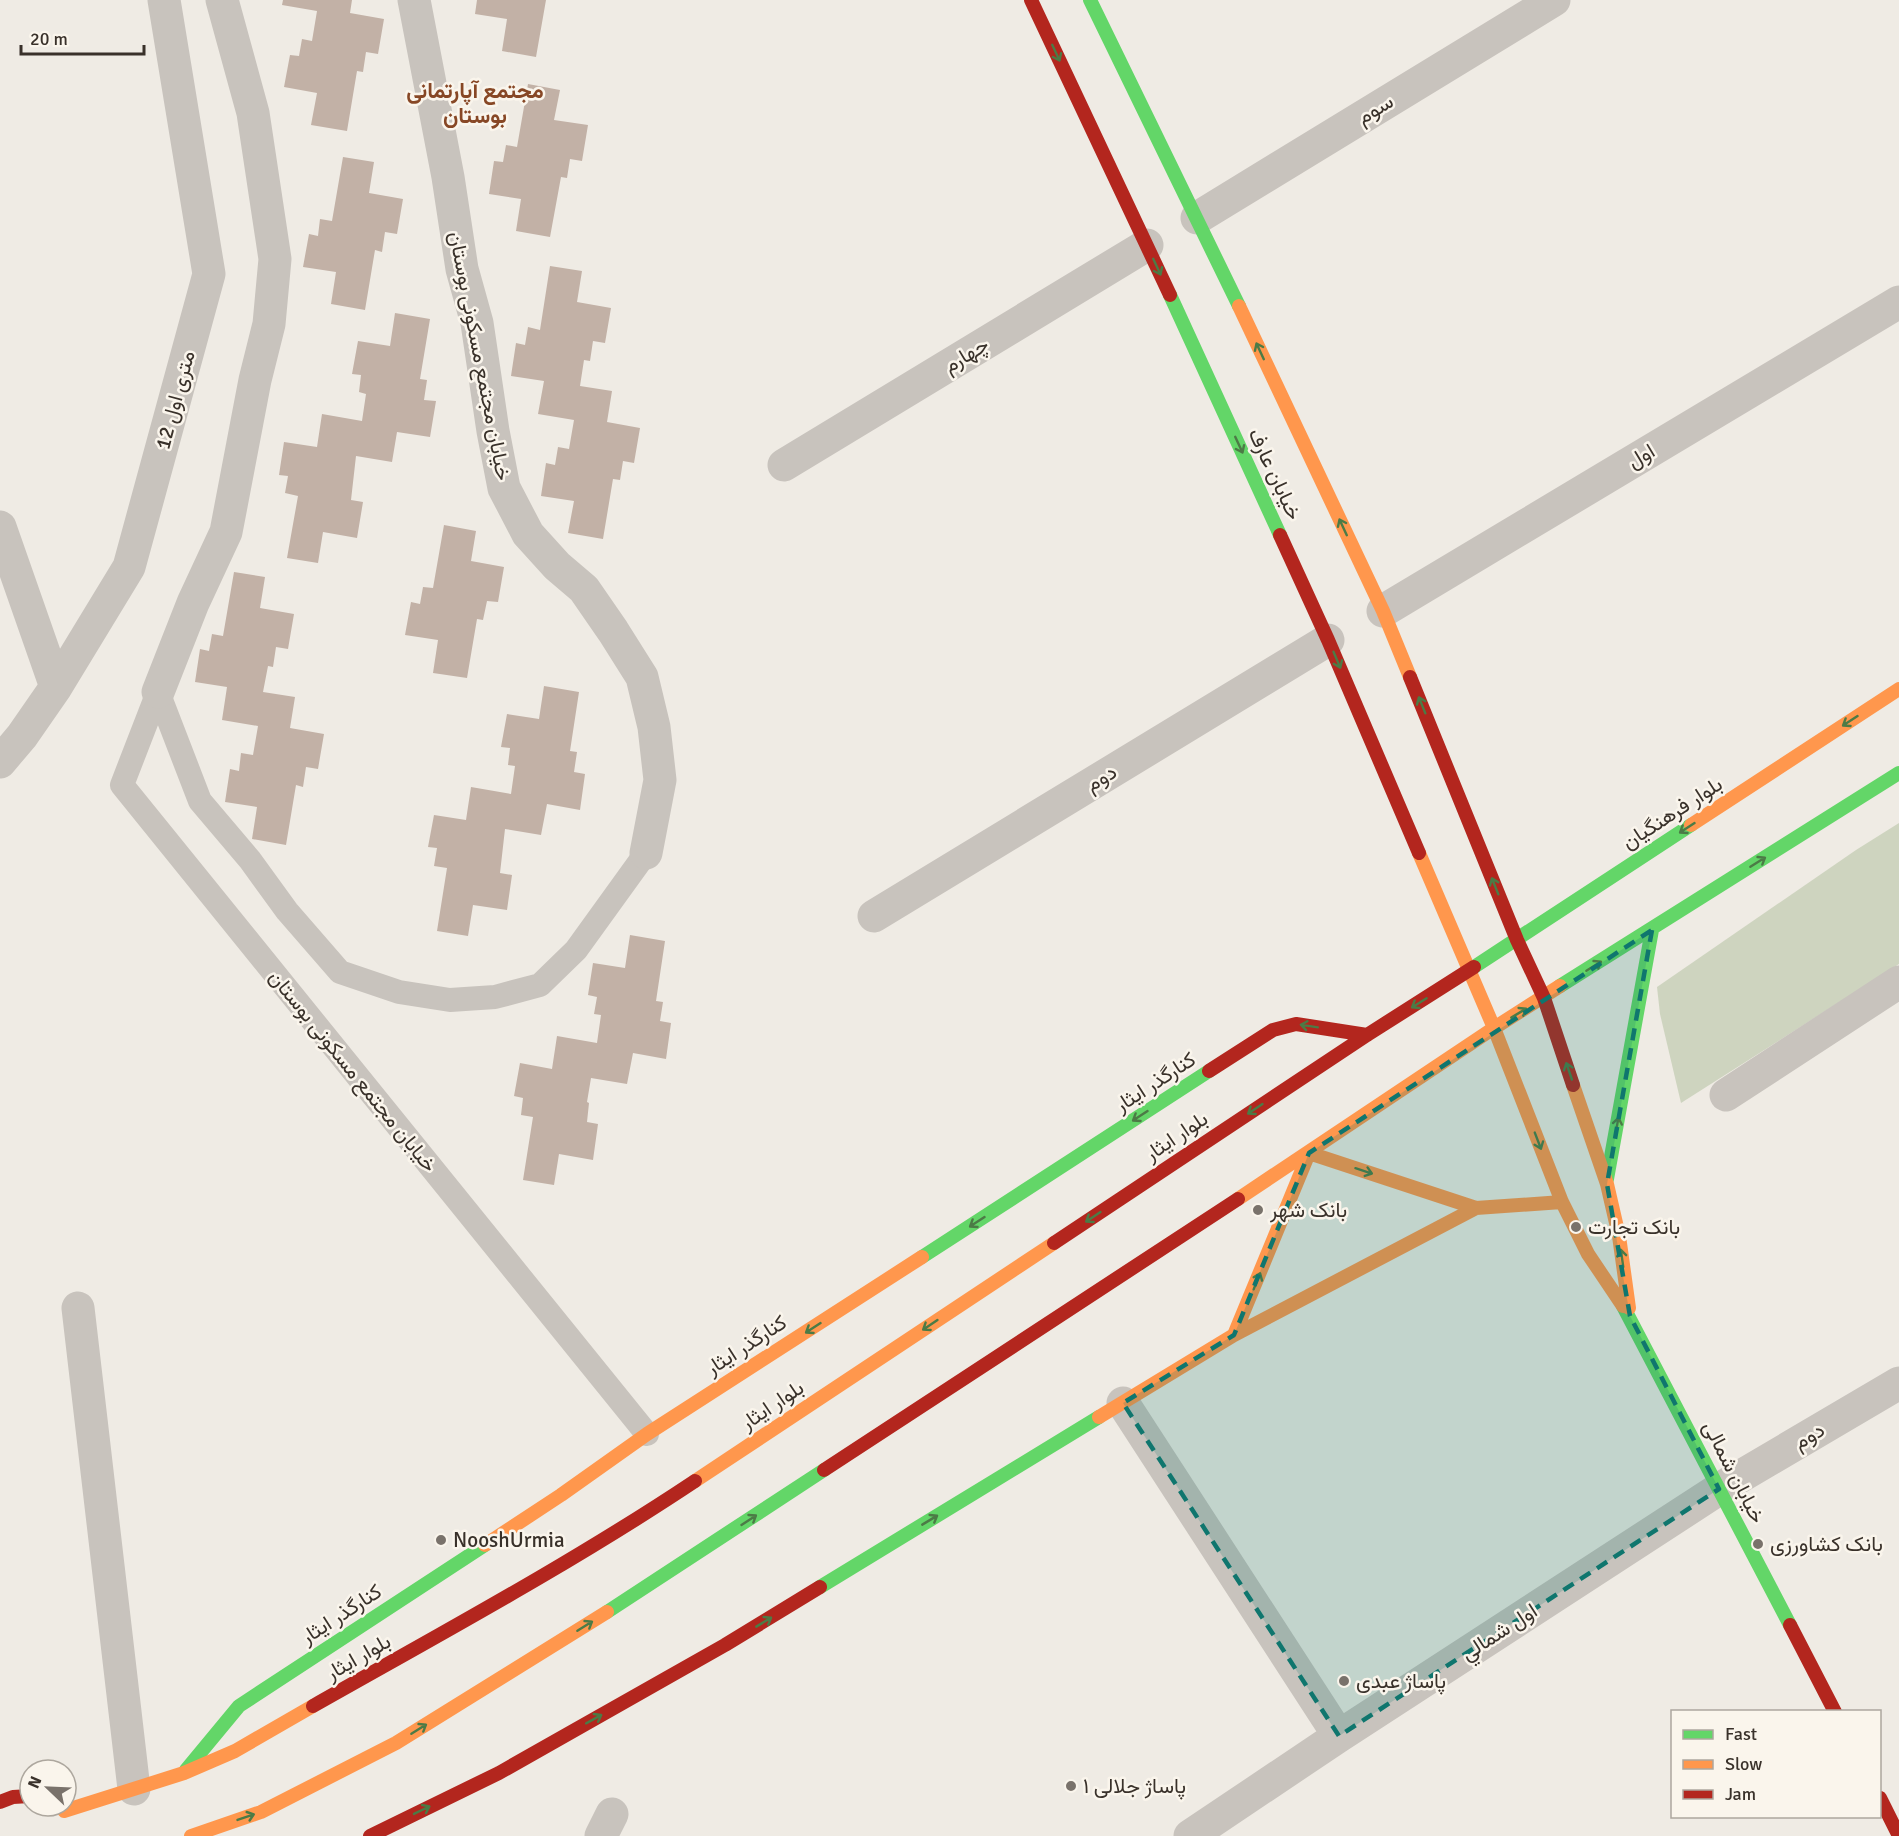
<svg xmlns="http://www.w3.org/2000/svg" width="1899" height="1836" font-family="Signika,Vazirmatn,sans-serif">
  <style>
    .green { fill: #ced4bf }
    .building { fill: #c2b1a6 }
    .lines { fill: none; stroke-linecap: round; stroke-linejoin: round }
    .lane { stroke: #c8c3bd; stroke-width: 24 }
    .street { stroke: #c8c3bd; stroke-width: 33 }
    .fast { stroke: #63d668; stroke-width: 14 }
    .slow { stroke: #ff974d; stroke-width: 14 }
    .jam { stroke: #b3261e; stroke-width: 14 }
    .oneway { stroke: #4c7b46 }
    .marked { fill: #0f766e; fill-opacity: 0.2; stroke: #0f766e; stroke-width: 4.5; stroke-dasharray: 12 8; stroke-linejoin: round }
    .poi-dot { fill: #79726b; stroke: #faf5ec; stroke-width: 2 }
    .labels { text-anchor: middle; stroke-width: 5; stroke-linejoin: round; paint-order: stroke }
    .street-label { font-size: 21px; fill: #39312a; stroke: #faf5ec }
    .poi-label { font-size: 21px; fill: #39312a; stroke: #faf5ec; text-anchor: start }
    .neighbourhood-label { font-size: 22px; font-weight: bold; fill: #874725; stroke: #faf5ec }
  </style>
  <rect width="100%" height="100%" fill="#efebe4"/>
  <path class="green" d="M1899 823V964L1681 1103 1660 1014 1657 987 1856 850Z"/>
  <path class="building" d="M283 0H352L350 13 384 19 378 54 366 52 363 72 357 71 347 131 311 125 317 93 284 87 290 55 299 56 302 39 312 41 317 11 282 5Z
    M477 0H546L536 57 502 51 507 19 475 14Z
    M528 84 560 90 554 120 588 125 582 161 570 159 567 178 561 177 550 237 516 231 521 199 489 194 494 161 503 162 506 145 517 147Z
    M343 157 374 162 369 193 403 199 397 234 385 232 382 252 375 250 365 310 331 304 336 272 303 267 309 234 318 236 320 219 332 221Z
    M550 266 582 271 577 302 611 308 605 343 593 341 590 361 584 360 580 386 612 391 607 422 640 428 634 463 623 461 620 480 613 479 603 539 568 533 574 501 541 496 546 463 555 465 558 447 569 449 574 420 538 414 544 381 511 376 516 343 525 345 528 327 540 330Z
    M395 313 430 319 420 379 427 380 424 400 436 401 430 437 397 432 392 462 356 456 351 500 363 502 357 538 323 532 318 563 287 558 298 496 285 493 288 476 279 475 284 442 317 447 322 414 362 421 366 394 359 392 361 375 352 374 358 341 390 346Z
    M444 525 476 531 471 561 504 567 498 602 487 601 483 620 477 619 467 678 433 673 438 640 405 635 411 602 420 604 423 587 433 588Z
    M234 572 265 577 260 608 294 614 288 649 276 647 273 667 268 666 263 692 295 697 290 728 324 734 318 769 306 767 303 787 296 785 286 845 252 839 257 807 225 802 230 769 239 771 241 753 253 755 258 726 222 720 227 687 195 682 200 649 209 651 212 634 223 636Z
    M544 686 579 692 570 751 577 752 574 772 585 774 580 810 547 804 541 835 505 829 500 873 512 875 507 910 473 905 468 936 437 931 447 868 434 866 437 848 428 847 434 815 466 820 471 787 511 794 515 766 508 765 510 748 501 747 507 714 539 719Z
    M630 935 665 941 656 1001 663 1002 660 1021 671 1023 666 1059 633 1053 627 1084 591 1078 587 1102 589 1103 587 1122 598 1124 593 1160 559 1154 554 1185 523 1180 533 1117 521 1115 523 1098 514 1096 520 1063 552 1069 557 1036 597 1043 601 1015 594 1014 597 997 588 995 593 963 625 968Z"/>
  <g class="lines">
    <path class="lane" d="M158 692 122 785 647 1434
      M158 692 200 801 250 860 287 911 340 972 399 992 450 1000 495 997 540 985 576 950 646 853"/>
    <path class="street" d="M414 0 448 177 462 269 477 323 493 431 504 488 528 534 557 566 584 589 613 631 642 677 654 727 660 780 646 853
      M1197 218 1554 0
      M784 465 1147 245
      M0 527 56 687
      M1383 611 1899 302
      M158 692 193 603 226 532 255 380 269 324 275 259 253 113 222 0
      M0 762 22 736 56 687 129 567 209 274 164 0
      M874 916 1328 640
      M1726 1095 1899 982
      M78 1308 134 1789
      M1123 1403 1339 1736
      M601 1836 612 1814
      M1190 1836 1339 1736 1719 1489 1899 1383"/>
    <path class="fast" d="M1090 0 1239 306
      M1170 295 1280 535
      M1474 967 1691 825
      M1560 986 1899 773
      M1607 1179 1652 930
      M922 1257 1209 1071
      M1623 1306 1790 1625
      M820 1587 1099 1417
      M607 1612 824 1470
      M186 1770 239 1706 485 1545"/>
    <path class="slow" d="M1239 306 1383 611 1410 677
      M1691 825 1899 689
      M1419 853 1494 1028 1562 1202 1588 1254 1623 1306
      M1573 1085 1607 1184 1619 1236 1629 1308
      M1238 1199 1494 1028 1560 986
      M1234 1335 1309 1153 1476 1208
      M1099 1417 1234 1335 1476 1208 1562 1202
      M695 1481 1054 1243
      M485 1545 561 1495 647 1434 922 1257
      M64 1811 184 1773 235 1751 313 1706
      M191 1836 261 1812 396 1743 607 1612"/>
    <path class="jam" d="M1031 0 1170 295
      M1280 535 1328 640 1419 853
      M1410 677 1517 940 1544 998 1573 1085
      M1209 1071 1273 1030 1296 1024 1367 1035
      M1054 1243 1367 1035 1474 967
      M824 1470 1238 1199
      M1790 1625 1835 1712
      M313 1706C442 1633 572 1563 695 1481
      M1880 1798 1899 1836
      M0 1802 13 1797 30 1796
      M370 1836 499 1773 725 1645 820 1587"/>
  </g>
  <defs><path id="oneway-shaft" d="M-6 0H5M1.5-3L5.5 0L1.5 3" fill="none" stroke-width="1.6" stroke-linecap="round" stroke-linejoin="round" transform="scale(1.5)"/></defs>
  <g class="oneway">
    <use href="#oneway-shaft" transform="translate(1056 53) rotate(65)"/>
    <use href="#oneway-shaft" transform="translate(1157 267) rotate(65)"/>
    <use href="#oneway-shaft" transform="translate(1260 351) rotate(-115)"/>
    <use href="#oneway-shaft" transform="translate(1239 445) rotate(65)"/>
    <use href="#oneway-shaft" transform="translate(1343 527) rotate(-115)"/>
    <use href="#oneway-shaft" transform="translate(1337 660) rotate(67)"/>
    <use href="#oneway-shaft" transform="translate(1422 705) rotate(-112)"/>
    <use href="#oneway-shaft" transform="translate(1850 721) rotate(147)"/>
    <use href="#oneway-shaft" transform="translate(1687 828) rotate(147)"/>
    <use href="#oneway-shaft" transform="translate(1758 862) rotate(-32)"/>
    <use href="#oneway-shaft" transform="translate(1495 886) rotate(-112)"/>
    <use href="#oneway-shaft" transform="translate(1594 966) rotate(-32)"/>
    <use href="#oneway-shaft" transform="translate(1419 1003) rotate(148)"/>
    <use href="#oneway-shaft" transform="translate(1519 1013) rotate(-31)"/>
    <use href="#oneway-shaft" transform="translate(1309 1026) rotate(-171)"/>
    <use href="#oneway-shaft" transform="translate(1569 1071) rotate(-109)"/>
    <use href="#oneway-shaft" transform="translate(1255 1109) rotate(146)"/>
    <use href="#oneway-shaft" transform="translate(1140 1116) rotate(147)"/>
    <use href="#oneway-shaft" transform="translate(1617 1126) rotate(-80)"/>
    <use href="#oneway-shaft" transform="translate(1538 1141) rotate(69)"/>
    <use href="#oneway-shaft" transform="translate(1364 1171) rotate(18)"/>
    <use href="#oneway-shaft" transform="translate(1093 1217) rotate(146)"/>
    <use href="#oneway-shaft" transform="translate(977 1222) rotate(147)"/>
    <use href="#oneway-shaft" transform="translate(1622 1258) rotate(-98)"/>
    <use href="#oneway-shaft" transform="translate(1257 1281) rotate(-68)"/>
    <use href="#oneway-shaft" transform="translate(930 1325) rotate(146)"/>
    <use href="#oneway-shaft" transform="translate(813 1328) rotate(147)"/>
    <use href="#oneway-shaft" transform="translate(749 1520) rotate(-33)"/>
    <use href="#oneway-shaft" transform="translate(930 1520) rotate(-31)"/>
    <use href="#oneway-shaft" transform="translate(764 1622) rotate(-31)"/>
    <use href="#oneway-shaft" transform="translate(585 1626) rotate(-32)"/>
    <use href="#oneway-shaft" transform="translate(594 1719) rotate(-29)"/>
    <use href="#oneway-shaft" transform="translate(419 1729) rotate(-32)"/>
    <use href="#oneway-shaft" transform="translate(422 1810) rotate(-26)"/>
    <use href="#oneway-shaft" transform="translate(246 1817) rotate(-19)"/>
  </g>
  <path class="marked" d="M1652 930 1607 1184 1630 1316 1719 1489 1339 1736 1123 1403 1234 1335 1309 1153Z"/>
  <g class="poi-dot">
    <circle cx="1258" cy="1210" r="6"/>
    <circle cx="1576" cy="1227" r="6"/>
    <circle cx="441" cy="1540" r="6"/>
    <circle cx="1758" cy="1544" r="6"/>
    <circle cx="1344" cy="1681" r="6"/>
    <circle cx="1071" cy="1786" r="6"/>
  </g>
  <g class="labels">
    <g class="street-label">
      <text transform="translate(1375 109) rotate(-31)" y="7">سوم</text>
      <text transform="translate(966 355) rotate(-31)" y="7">چهارم</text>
      <text transform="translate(480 356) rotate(79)" y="7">خیابان مجتمع مسکونی بوستان</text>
      <text transform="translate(175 400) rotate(-75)" y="7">12 متری اول</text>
      <text transform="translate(1641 456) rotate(-31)" y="7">اول</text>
      <text transform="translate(1275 474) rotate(65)" y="7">خیابان عارف</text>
      <text transform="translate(1101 778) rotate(-31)" y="7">دوم</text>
      <text transform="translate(1672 813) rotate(-33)" y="7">بلوار فرهنگیان</text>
      <text transform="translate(353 1071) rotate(51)" y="7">خیابان مجتمع مسکونی بوستان</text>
      <text transform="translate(1155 1082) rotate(-33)" y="7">کنارگذر ایثار</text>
      <text transform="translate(1176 1136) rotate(-34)" y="7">بلوار ایثار</text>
      <text transform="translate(746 1345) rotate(-33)" y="7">کنارگذر ایثار</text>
      <text transform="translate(772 1405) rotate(-34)" y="7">بلوار ایثار</text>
      <text transform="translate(1809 1436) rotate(-30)" y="7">دوم</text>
      <text transform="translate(1734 1472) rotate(63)" y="7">خیابان شمالی</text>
      <text transform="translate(341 1614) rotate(-33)" y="7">کنارگذر ایثار</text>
      <text transform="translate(1499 1632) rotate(-33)" y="7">اول شمالي</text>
      <text transform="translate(358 1657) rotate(-30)" y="7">بلوار ایثار</text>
    </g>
    <g class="poi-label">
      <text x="1270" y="1217">بانک شهر</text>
      <text x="1588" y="1234">بانک تجارت</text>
      <text x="453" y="1547">NooshUrmia</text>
      <text x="1770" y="1551">بانک کشاورزی</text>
      <text x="1356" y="1688">پاساژ عبدی</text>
      <text x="1083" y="1793">پاساژ جلالی ۱</text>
    </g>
    <g class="neighbourhood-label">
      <text x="475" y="98">مجتمع آپارتمانی<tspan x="475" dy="25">بوستان</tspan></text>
    </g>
  </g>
  <rect x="1671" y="1710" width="210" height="108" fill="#faf5ec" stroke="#ada79e" stroke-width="1.5"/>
  <rect x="1683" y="1730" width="30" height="9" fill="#63d668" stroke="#ada79e" stroke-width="1.5"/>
  <text x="1725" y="1740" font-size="18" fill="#39312a">Fast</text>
  <rect x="1683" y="1760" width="30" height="9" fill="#ff974d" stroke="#ada79e" stroke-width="1.5"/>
  <text x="1725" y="1770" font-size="18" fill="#39312a">Slow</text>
  <rect x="1683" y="1790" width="30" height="9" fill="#b3261e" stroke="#ada79e" stroke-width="1.5"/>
  <text x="1725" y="1800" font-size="18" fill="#39312a">Jam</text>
  <g transform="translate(48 1788) rotate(293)"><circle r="28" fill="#faf5ec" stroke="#ada79e" stroke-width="1.5"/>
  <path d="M0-4.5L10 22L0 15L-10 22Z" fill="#79726b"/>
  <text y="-9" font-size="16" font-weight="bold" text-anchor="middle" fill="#39312a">N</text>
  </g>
  <path d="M21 45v9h123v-9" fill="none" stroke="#39312a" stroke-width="3"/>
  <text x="30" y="45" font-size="18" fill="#39312a" stroke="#faf5ec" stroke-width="4.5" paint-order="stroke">20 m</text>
</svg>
